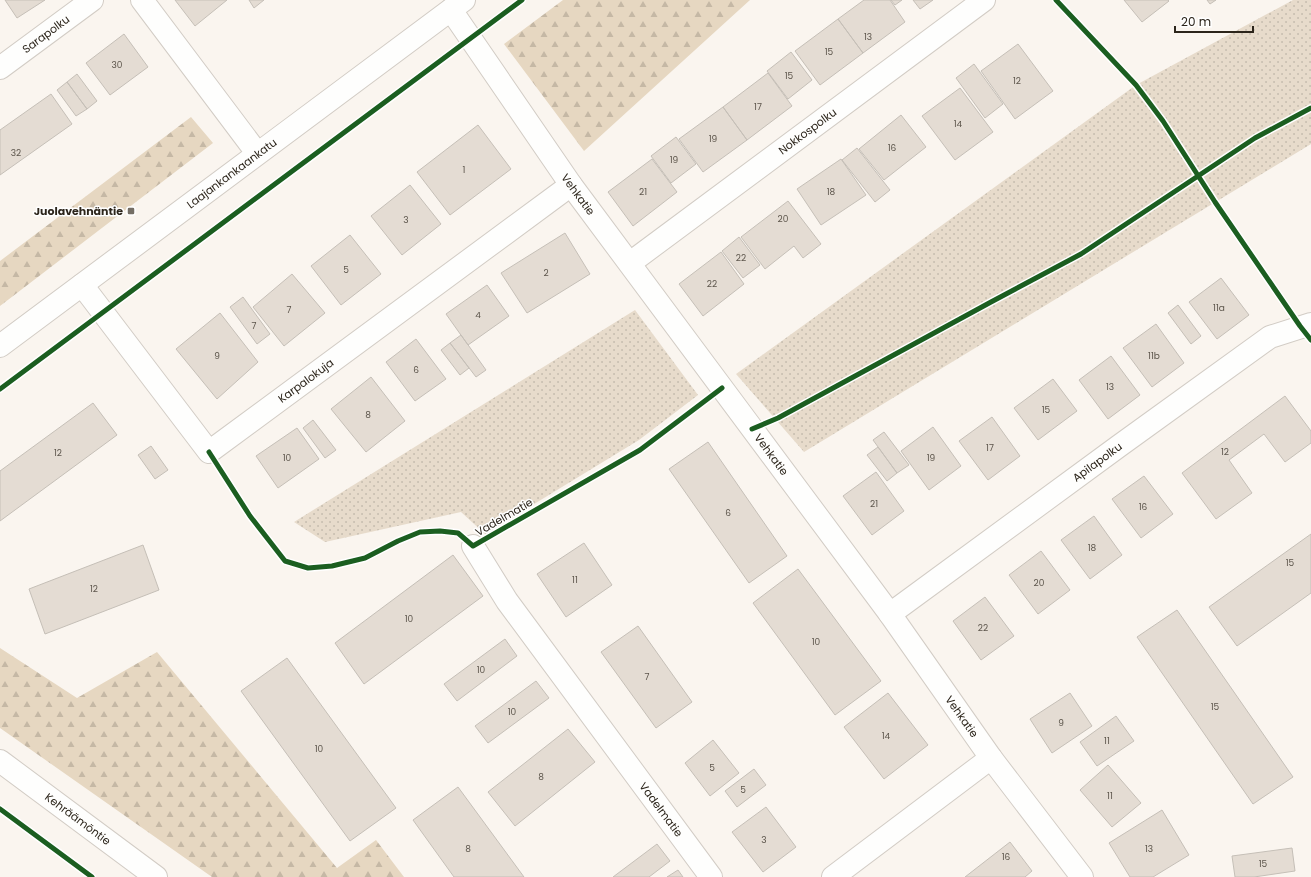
<svg xmlns="http://www.w3.org/2000/svg" width="1311" height="877" font-family="Poppins,sans-serif">
  <style>
    .forest { fill: url(#forest-firs) }
    .park { fill: url(#park-dots) }
    .building { fill: #e4dcd3; stroke: #c5bfb7 }
    .lines { fill: none; stroke-linecap: round; stroke-linejoin: round }
    .minor-casing { stroke: #d2ccc5; stroke-width: 24 }
    .tertiary-casing { stroke: #d2ccc5; stroke-width: 24 }
    .minor { stroke: #fefefd; stroke-width: 22 }
    .tertiary { stroke: #fefefd; stroke-width: 22 }
    .cycleway-casing { stroke: #fff; stroke-width: 8 }
    .cycleway { stroke: #1b5e20; stroke-width: 5 }
    .poi-dot { fill: #746e65; stroke: #fff; stroke-width: 1.5 }
    .labels { text-anchor: middle; stroke-width: 3; stroke-linejoin: round; paint-order: stroke }
    .number-label { font-size: 9px; fill: #5c554b }
    .street-label { font-size: 11px; fill: #2c251b; stroke: #fff }
    .poi-label { font-size: 11px; font-weight: bold; fill: #2c251b; stroke: #fff; text-anchor: end }
  </style>
  <defs>
    <pattern id="forest-firs" width="22" height="20" patternUnits="userSpaceOnUse"><rect width="22" height="20" fill="#e6d7c1"/><path d="M5 1l3.5 6h-7zM16 11l3.5 6h-7z" fill="#c5b8a5"/></pattern>
    <pattern id="park-dots" width="8" height="8" patternUnits="userSpaceOnUse"><rect width="8" height="8" fill="#e7dbcb"/><path d="M2 2h.1M6 6h.1" fill="none" stroke="#c6bcae" stroke-width="1.8" stroke-linecap="round"/></pattern>
  </defs>
  <rect width="100%" height="100%" fill="#faf5ef"/>
  <path class="forest" d="M563 0H750L584 151 504 44Z
    M191 117 213 143 0 306V261Z
    M0 648 77 698 157 652 337 868 376 840 404 877H212L0 728Z"/>
  <path class="park" d="M1293 0H1311V144L804 452 736 374 1136 85Z
    M635 310 698 395 639 440 485 534 461 512 325 542 294 522Z"/>
  <path class="building" d="M5 0H45L17 18Z
    M175 0H227L195 26Z
    M249 0H264L254 8Z
    M864 0H890L905 22 863 53 838 19Z
    M891 0H902L895 5Z
    M913 0H933L920 9Z
    M1124 0H1168L1169 1 1142 22Z
    M1207 0H1216L1210 4Z
    M838 19 863 53 820 85 795 51Z
    M124 34 148 67 110 95 86 63Z
    M1018 44 1053 91 1015 119 981 71Z
    M791 52 812 80 788 99 767 71Z
    M974 64 1003 104 985 118 956 78Z
    M768 73 792 106 747 140 723 107Z
    M77 74 97 101 87 109 67 82Z
    M67 82 87 109 76 116 57 90Z
    M960 88 993 132 955 160 922 116Z
    M51 94 72 124 0 175V130Z
    M723 107 747 140 703 172 679 139Z
    M901 115 926 147 884 180 859 149Z
    M478 125 511 169 450 215 417 172Z
    M676 137 696 164 671 183 651 156Z
    M857 148 890 190 875 202 842 160Z
    M652 159 677 192 633 226 608 192Z
    M841 159 866 195 821 225 797 189Z
    M410 185 441 224 402 255 371 216Z
    M788 201 821 244 803 258 794 246 765 269 741 237Z
    M565 233 590 274 527 313 501 273Z
    M350 235 381 274 341 305 311 266Z
    M739 237 760 265 743 278 722 251Z
    M721 252 744 284 703 316 679 284Z
    M292 274 325 313 284 346 253 307Z
    M1221 278 1249 315 1217 339 1189 302Z
    M487 285 509 316 468 345 446 314Z
    M243 297 270 334 257 344 230 307Z
    M1178 305 1201 336 1191 344 1168 313Z
    M220 313 258 362 217 399 176 349Z
    M1156 324 1184 363 1152 387 1123 348Z
    M461 335 486 370 476 377 450 343Z
    M416 339 446 379 415 401 386 362Z
    M450 343 469 368 460 375 441 350Z
    M1111 356 1140 395 1108 419 1079 380Z
    M371 377 405 421 366 452 331 409Z
    M1053 379 1077 411 1038 440 1014 408Z
    M1285 396 1311 431V443L1285 462 1264 434 1229 460 1252 493 1216 519 1182 473Z
    M93 403 117 435 0 521V471Z
    M992 417 1020 456 988 480 959 441Z
    M313 420 336 450 325 458 303 428Z
    M933 427 961 466 929 490 901 451Z
    M297 428 319 459 278 488 256 456Z
    M884 432 909 465 897 473 873 440Z
    M708 442 787 556 749 583 669 469Z
    M151 446 168 470 155 479 138 455Z
    M878 447 897 473 887 481 867 455Z
    M876 472 904 511 872 535 843 496Z
    M1144 476 1173 514 1141 538 1112 499Z
    M1094 516 1122 555 1090 579 1061 540Z
    M1311 534V593L1237 646 1209 607Z
    M584 543 612 585 566 617 537 574Z
    M143 545 159 590 45 634 29 589Z
    M1041 551 1070 590 1038 614 1009 575Z
    M453 555 483 596 364 684 335 643Z
    M798 569 881 681 835 715 753 603Z
    M985 597 1014 636 981 660 953 621Z
    M1177 610 1293 777 1253 804 1137 637Z
    M638 626 692 702 656 728 601 652Z
    M505 639 517 656 457 701 444 684Z
    M287 658 396 808 350 841 241 691Z
    M536 681 549 698 488 743 475 726Z
    M888 693 928 745 884 779 844 727Z
    M1070 693 1092 726 1052 753 1030 719Z
    M1116 716 1134 741 1097 766 1080 742Z
    M568 729 595 762 515 826 488 792Z
    M713 740 739 773 710 796 685 763Z
    M1108 765 1141 803 1112 827 1080 790Z
    M754 769 766 785 737 807 725 791Z
    M458 787 524 877H454L413 820Z
    M766 807 796 847 763 872 732 832Z
    M1162 810 1189 855 1153 877H1130L1109 843Z
    M1010 842 1032 871 1025 877H965Z
    M657 844 670 861 649 877H613Z
    M1292 848 1295 871 1254 877H1235L1232 856Z
    M678 870 683 877H667Z"/>
  <g class="lines">
    <g class="minor-casing">
      <g id="minor">
        <path d="M142 0 257 153"/>
        <path id="s1" d="M451 10 571 185 890 614 991 758 1082 877"/>
        <path id="s2" d="M0 68 92 0"/>
        <path id="s3" d="M630 263 984 0"/>
        <path id="s4" d="M82 285 209 452 571 185"/>
        <path id="s5" d="M473 546 507 601 711 877"/>
        <path id="s6" d="M890 614 1119 446 1270 337 1311 324"/>
        <path d="M833 877 991 758"/>
      </g>
    </g>
    <g class="tertiary-casing">
      <g id="tertiary">
        <path id="s7" d="M0 346 464 0"/>
        <path id="s8" d="M0 761 156 877"/>
      </g>
    </g>
    <use href="#minor" class="minor"/>
    <use href="#tertiary" class="tertiary"/>
    <g class="cycleway-casing">
      <path id="cycleway" d="M1056 0 1136 85 1163 121 1215 202 1300 326 1311 340
        M0 389 522 0
        M752 429 778 418 991 302 1081 254 1255 138 1311 108
        M209 452 250 516 285 561 308 568 332 566 365 558 398 541 420 532 440 531 458 533 473 546 640 450 722 388
        M0 809 92 877"/>
    </g>
    <use href="#cycleway" class="cycleway"/>
  </g>
  <rect class="poi-dot" x="127" y="207" width="8" height="8" rx="2"/>
  <g class="labels">
    <g class="number-label">
      <text x="868" y="40">13</text>
      <text x="829" y="55">15</text>
      <text x="117" y="68">30</text>
      <text x="789" y="79">15</text>
      <text x="1017" y="84">12</text>
      <text x="758" y="110">17</text>
      <text x="958" y="127">14</text>
      <text x="713" y="142">19</text>
      <text x="892" y="151">16</text>
      <text x="16" y="156">32</text>
      <text x="674" y="163">19</text>
      <text x="464" y="173">1</text>
      <text x="643" y="195">21</text>
      <text x="831" y="195">18</text>
      <text x="783" y="222">20</text>
      <text x="406" y="223">3</text>
      <text x="741" y="261">22</text>
      <text x="346" y="273">5</text>
      <text x="546" y="276">2</text>
      <text x="712" y="287">22</text>
      <text x="1219" y="311">11a</text>
      <text x="289" y="313">7</text>
      <text x="478" y="318">4</text>
      <text x="254" y="329">7</text>
      <text x="217" y="359">9</text>
      <text x="1154" y="359">11b</text>
      <text x="416" y="373">6</text>
      <text x="1110" y="390">13</text>
      <text x="1046" y="413">15</text>
      <text x="368" y="418">8</text>
      <text x="990" y="451">17</text>
      <text x="1225" y="455">12</text>
      <text x="58" y="456">12</text>
      <text x="287" y="461">10</text>
      <text x="931" y="461">19</text>
      <text x="874" y="507">21</text>
      <text x="1143" y="510">16</text>
      <text x="728" y="516">6</text>
      <text x="1092" y="551">18</text>
      <text x="1290" y="566">15</text>
      <text x="575" y="583">11</text>
      <text x="1039" y="586">20</text>
      <text x="94" y="592">12</text>
      <text x="409" y="622">10</text>
      <text x="983" y="631">22</text>
      <text x="816" y="645">10</text>
      <text x="481" y="673">10</text>
      <text x="647" y="680">7</text>
      <text x="1215" y="710">15</text>
      <text x="512" y="715">10</text>
      <text x="1061" y="726">9</text>
      <text x="886" y="739">14</text>
      <text x="1107" y="744">11</text>
      <text x="319" y="752">10</text>
      <text x="712" y="771">5</text>
      <text x="541" y="780">8</text>
      <text x="743" y="793">5</text>
      <text x="1110" y="799">11</text>
      <text x="764" y="843">3</text>
      <text x="468" y="852">8</text>
      <text x="1149" y="852">13</text>
      <text x="1006" y="860">16</text>
      <text x="1263" y="867">15</text>
    </g>
    <g class="street-label">
      <text dy="4" stroke="none"><textPath href="#s2" startOffset="57">Sarapolku</textPath></text>
      <text dy="4" stroke="none"><textPath href="#s3" startOffset="221">Nokkospolku</textPath></text>
      <text dy="4" stroke="none"><textPath href="#s7" startOffset="289">Laajankankaankatu</textPath></text>
      <text dy="4" stroke="none"><textPath href="#s1" startOffset="224">Vehkatie</textPath></text>
      <text dy="4" stroke="none"><textPath href="#s4" startOffset="330">Karpalokuja</textPath></text>
      <text dy="4" stroke="none"><textPath href="#s1" startOffset="548">Vehkatie</textPath></text>
      <text dy="4" stroke="none"><textPath href="#s6" startOffset="257">Apilapolku</textPath></text>
      <text transform="translate(504 517) rotate(-30)" y="4">Vadelmatie</text>
      <text dy="4" stroke="none"><textPath href="#s1" startOffset="872">Vehkatie</textPath></text>
      <text dy="4" stroke="none"><textPath href="#s5" startOffset="324">Vadelmatie</textPath></text>
      <text dy="4" stroke="none"><textPath href="#s8" startOffset="97">Kehräämöntie</textPath></text>
    </g>
    <g class="poi-label">
      <text x="123" y="215">Juolavehnäntie</text>
    </g>
  </g>
  <path d="M1175 26v6h78v-6" fill="none" stroke="#2c251b" stroke-width="2"/>
  <text x="1181" y="26" font-size="12" fill="#2c251b" stroke="#ffffff" stroke-width="3" paint-order="stroke">20 m</text>
</svg>
